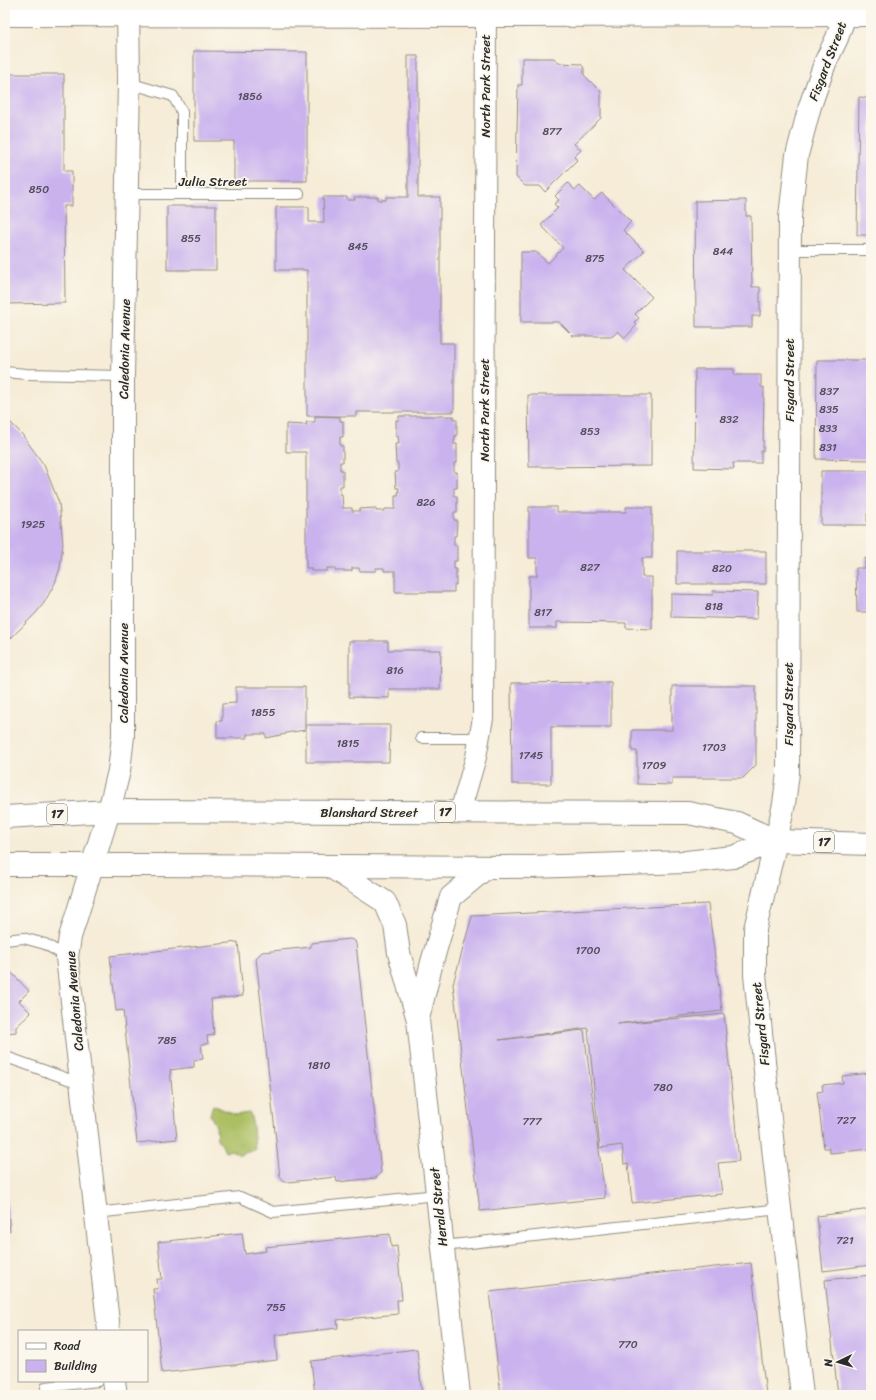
<svg xmlns="http://www.w3.org/2000/svg" width="876" height="1400" font-family="Sriracha,sans-serif">
  <style>
    .green { fill: #acbf63; stroke: #6c7547 }
    .building { fill: #cab2ee }
    .lines { fill: none; stroke-linecap: round; stroke-linejoin: round }
    .service-casing { stroke: #908c81; stroke-width: 12 }
    .minor-casing { stroke: #908c81; stroke-width: 22 }
    .tertiary-casing { stroke: #908c81; stroke-width: 24 }
    .secondary-casing { stroke: #908c81; stroke-width: 24 }
    .primary-casing { stroke: #908c81; stroke-width: 24 }
    .service { stroke: #fff; stroke-width: 10 }
    .minor { stroke: #fff; stroke-width: 20 }
    .tertiary { stroke: #fff; stroke-width: 22 }
    .secondary { stroke: #fff; stroke-width: 22 }
    .primary { stroke: #fff; stroke-width: 22 }
    .labels { text-anchor: middle; stroke-width: 3.5; stroke-linejoin: round; paint-order: stroke }
    .number-label { font-size: 11px; fill: #534d5c }
    .shield { fill: #fbf7ec; stroke: #696865; stroke-width: 1 }
    .shield-label { font-size: 12px; font-weight: bold; fill: #2b2b2b }
    .street-label { font-size: 13px; fill: #2b2b2b; stroke: #fbf7ec }
  </style>
  <rect width="100%" height="100%" fill="#fbf7ec"/>
  <filter id="ink" filterUnits="userSpaceOnUse"><feTurbulence type="fractalNoise" baseFrequency=".025" numOctaves="2"/><feDisplacementMap in="SourceGraphic" scale="8" xChannelSelector="R" yChannelSelector="G"/><feConvolveMatrix kernelMatrix="1 2 1 2 8 2 1 2 1" color-interpolation-filters="sRGB"/></filter>
  <filter id="wash" filterUnits="userSpaceOnUse"><feTurbulence type="fractalNoise" baseFrequency=".012" numOctaves="4" result="noise"/><feDisplacementMap in="SourceGraphic" scale="16" xChannelSelector="R" yChannelSelector="G"/><feGaussianBlur stdDeviation="0.9" result="paint"/><feColorMatrix in="noise" values="0 0 0 0 0 0 0 0 0 0 0 0 0 0 0 0 0 1.4 0 .05"/><feComposite in="paint" operator="in"/></filter>
  <g filter="url(#wash)">
    <rect width="100%" height="100%" fill="#f6ecd7"/>
    <path class="green" d="M213 1105 235 1115 250 1113 253 1127 255 1150 247 1151 240 1155 231 1150 225 1152 222 1145 217 1139 216 1126 210 1115Z"/>
    <g id="blocks">
      <path class="building" d="M194 51 307 52V181H234V141H194Z
        M408 56H418V197H440V343H454V412H356V416H307V270H276V207H309V222H324L323 197H347V200H355L354 197H378V200H386V197H408Z
        M522 58H554L558 63 581 64 584 68V75L601 92V118L574 144 581 150 574 157 577 160 545 192 540 186H525L516 177 518 85H522Z
        M5 74H64V171H72V206H64L65 303 5 304Z
        M859 97 871 98V235H857Z
        M568 183 575 190 580 186 594 200 602 193 631 222 623 230 644 251 625 270 652 297 635 314 639 318 634 322 637 325 625 338 618 331 613 336H573L559 322H521V252H536L548 263 563 248 541 225 558 208 554 204 559 200 555 196Z
        M746 200V216H751L752 287H760V316H752V327H696L695 201Z
        M167 206H216V270H167Z
        M817 360H871V460L816 459Z
        M695 369H734V375H761V387H764L763 451H761V463H733L734 469 694 468Z
        M528 395H651V466L529 467Z
        M315 416 340 417V421H343V437H340V446H343V462H340V470H343V486H340V494H342L343 508H352V511H360L359 509 376 508V511H384L385 509H395V495H398L399 488H396L395 472H398V463H396L395 444H399L398 436H396V420H399V416H454V420H457V436H455L454 444H457V463H454V472H457V488H454V496H457V512H454V520H457L456 536H454V545H457V561H454V569H456V585H454V592H395V571H384V568H376V571H360L359 568H352V571H335V568H327V571H311V568H306V452H286V424L307 425 306 422H315Z
        M5 417 21 433 44 465 59 503 63 544 60 568 55 583 44 603 36 613 5 644Z
        M821 471H871V514H867V525H821Z
        M529 507H557V512H626V507H652V558H642V577H652V629L626 628V623L557 622V628H529V576H537V558H529Z
        M677 551H766V584H677Z
        M865 558H871V612H857L856 568H865Z
        M713 591 758 592 757 619 671 617V594L713 595Z
        M349 641H388V650H441L440 689H389V698L349 697Z
        M611 682V727H551V784H512L511 683Z
        M672 686H756V765L743 778H672V785L637 784V751H632V730H672Z
        M236 687H305V730L286 733V734L266 738V734H247V738H217V721H222V704L236 703Z
        M306 725H390L389 762H306Z
        M708 904 722 1011 617 1024 724 1014 739 1161 718 1163 722 1194 632 1203 628 1163 624 1164 622 1145 600 1148 588 1028 499 1040 584 1030 605 1198 480 1211 453 984 472 916Z
        M350 939 355 941 356 944 381 1172 376 1178 337 1182 336 1177 288 1182H284L280 1177 256 958 262 952 311 947V943Z
        M238 942 243 996 211 999 214 1035 207 1036 208 1044H201L203 1059 194 1060V1067L170 1070 177 1139 137 1143 123 1010 116 1011 110 956Z
        M9 970 29 991 19 1001 31 1013 16 1027V1032L5 1033V974Z
        M871 1073V1149L830 1153 829 1148H824L817 1092 823 1091 822 1085 843 1083 842 1076Z
        M5 1191H6L10 1231H5Z
        M871 1209V1265L823 1271 817 1216Z
        M242 1233 245 1254 266 1251 265 1247 390 1234 391 1247 397 1246 402 1300H397L398 1314 337 1320 338 1328 275 1335 277 1360 162 1373 153 1289H158L157 1279H162L158 1242Z
        M751 1263 766 1395H501L489 1292Z
        M871 1275V1395H838L825 1280Z
        M417 1349 422 1395H315L311 1361Z"/>
    </g>
  </g>
  <g filter="url(#ink)">
    <use href="#blocks" fill-opacity="0" stroke="#908c81" stroke-width="1"/>
    <g class="lines">
      <g class="service-casing">
        <path id="service" d="M129 83 173 96 182 112V194
          M127 194H299
          M790 250H871
          M5 372 26 374 123 376
          M421 738H479
          M5 940 23 938 45 944 67 957
          M9 1058 82 1084
          M96 1213 240 1197 273 1212 437 1195
          M443 1246 780 1209
          M46 1387 98 1381"/>
      </g>
      <g class="minor-casing">
        <path id="minor" d="M460 812 476 757 483 718 486 5"/>
      </g>
      <g class="tertiary-casing">
        <path id="tertiary" d="M418 1020 459 1395
          M109 1331 67 957 70 937 109 811 119 771 123 736V376L129 83 128 5
          M114 1381 116 1395
          M802 1395 775 1166 755 975V929L776 841 784 804 788 773 790 217 797 155 810 106 825 63 837 38 845 15"/>
      </g>
      <g class="secondary-casing">
        <path id="secondary" d="M5 15 486 16 871 15"/>
      </g>
      <g class="primary-casing">
        <path id="primary" d="M5 817 109 811 688 813 737 823 776 841
          M5 865H139L530 867 686 862 733 857 776 841 871 844
          M331 867 385 902 395 925 399 953 418 1020
          M418 1019 432 962 451 897 487 867"/>
      </g>
      <use href="#service" class="service"/>
      <use href="#minor" class="minor"/>
      <use href="#tertiary" class="tertiary"/>
      <use href="#secondary" class="secondary"/>
      <use href="#primary" class="primary"/>
    </g>
  </g>
  <g class="labels">
    <g class="number-label">
      <text x="250" y="100">1856</text>
      <text x="552" y="135">877</text>
      <text x="39" y="193">850</text>
      <text x="191" y="242">855</text>
      <text x="358" y="250">845</text>
      <text x="723" y="255">844</text>
      <text x="595" y="262">875</text>
      <text x="829" y="395">837</text>
      <text x="829" y="413">835</text>
      <text x="729" y="423">832</text>
      <text x="828" y="432">833</text>
      <text x="590" y="435">853</text>
      <text x="828" y="451">831</text>
      <text x="426" y="506">826</text>
      <text x="33" y="528">1925</text>
      <text x="590" y="571">827</text>
      <text x="722" y="572">820</text>
      <text x="714" y="610">818</text>
      <text x="543" y="616">817</text>
      <text x="395" y="674">816</text>
      <text x="263" y="716">1855</text>
      <text x="348" y="747">1815</text>
      <text x="714" y="751">1703</text>
      <text x="531" y="759">1745</text>
      <text x="654" y="769">1709</text>
      <text x="588" y="954">1700</text>
      <text x="167" y="1044">785</text>
      <text x="319" y="1069">1810</text>
      <text x="663" y="1091">780</text>
      <text x="846" y="1124">727</text>
      <text x="532" y="1125">777</text>
      <text x="845" y="1244">721</text>
      <text x="276" y="1311">755</text>
      <text x="628" y="1348">770</text>
    </g>
    <g class="shield">
      <rect x="435" y="802" width="20" height="20" rx="3"/>
      <rect x="47" y="804" width="20" height="20" rx="3"/>
      <rect x="814" y="832" width="20" height="20" rx="3"/>
    </g>
    <g class="shield-label">
      <text x="445" y="816">17</text>
      <text x="57" y="818">17</text>
      <text x="824" y="846">17</text>
    </g>
    <g class="street-label">
      <text transform="translate(827 61) rotate(-69)" y="5">Fisgard Street</text>
      <text transform="translate(485 86) rotate(-90)" y="5">North Park Street</text>
      <text x="213" y="186">Julia Street</text>
      <text transform="translate(124 349) rotate(-89)" y="5">Caledonia Avenue</text>
      <text transform="translate(789 380) rotate(-90)" y="5">Fisgard Street</text>
      <text transform="translate(484 410) rotate(-90)" y="5">North Park Street</text>
      <text transform="translate(123 673) rotate(-90)" y="5">Caledonia Avenue</text>
      <text transform="translate(788 704) rotate(-90)" y="5">Fisgard Street</text>
      <text x="369" y="817">Blanshard Street</text>
      <text transform="translate(74 1001) rotate(-95)" y="5">Caledonia Avenue</text>
      <text transform="translate(760 1024) rotate(-96)" y="5">Fisgard Street</text>
      <text transform="translate(438 1207) rotate(-96)" y="5">Herald Street</text>
    </g>
  </g>
  <rect width="876" height="1400" fill="none" stroke="#fbf7ec" stroke-width="20"/>
  <rect x="18" y="1330" width="130" height="52" fill="#fbf7ec" stroke="#a8a59f"/>
  <rect x="26" y="1343" width="20" height="6" fill="#ffffff" stroke="#a8a59f"/>
  <text x="54" y="1350" font-size="12" fill="#2b2b2b">Road</text>
  <rect x="26" y="1360" width="20" height="12" fill="#cab2ee" stroke="#a8a59f"/>
  <text x="54" y="1370" font-size="12" fill="#2b2b2b">Building</text>
  <g transform="translate(838 1362) rotate(265)" stroke="#fbf7ec" stroke-width="3" paint-order="stroke">
  <path d="M0-3L7 15L0 10L-7 15Z" fill="#2b2b2b"/>
  <text y="-6" font-size="11" font-weight="bold" text-anchor="middle" fill="#2b2b2b">N</text>
  </g>
</svg>
